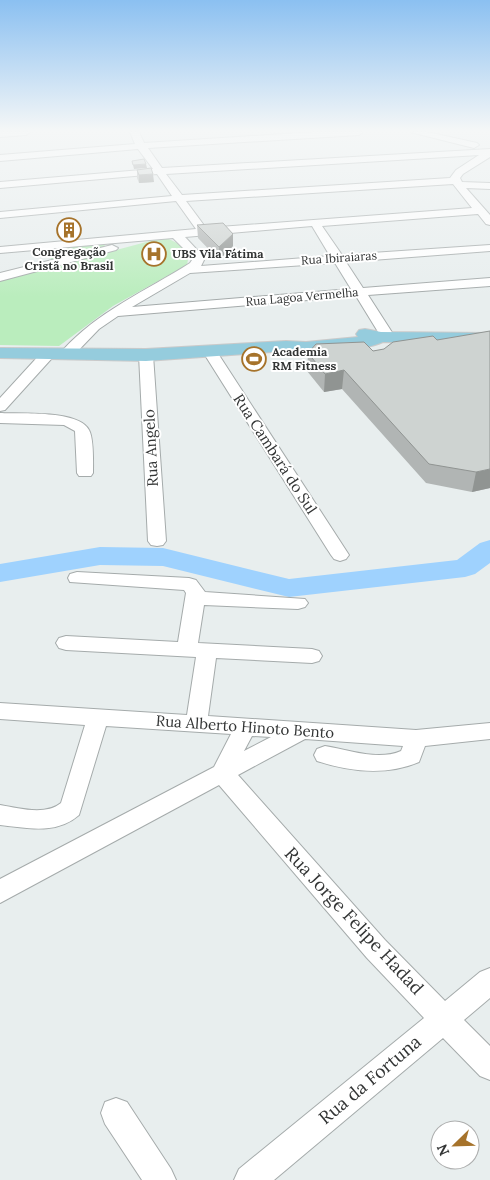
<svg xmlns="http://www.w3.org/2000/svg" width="490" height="1180" font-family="Lora,serif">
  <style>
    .green { fill: #baedbd }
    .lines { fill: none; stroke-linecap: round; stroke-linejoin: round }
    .river { fill: #9fd2fe; fill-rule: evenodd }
    .minor-casing { stroke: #a5abab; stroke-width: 2 }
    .major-casing { stroke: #cacaca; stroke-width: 2 }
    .minor { fill: #fff; fill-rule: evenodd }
    .major { fill: #95ccdd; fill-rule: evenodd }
    .wall { fill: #b1b5b4 }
    .shaded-wall { fill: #909492 }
    .building { fill: #ced3d1; stroke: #909492 }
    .labels { text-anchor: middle; stroke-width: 4; stroke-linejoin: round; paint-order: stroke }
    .far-poi-label { font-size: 12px; font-weight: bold; fill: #333535; stroke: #fff; text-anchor: start }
    .far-street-label { font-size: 12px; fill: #333535; stroke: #fff }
    .street-label { font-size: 15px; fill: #333535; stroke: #fff }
    .near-street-label { font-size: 18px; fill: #333535; stroke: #fff }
  </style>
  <rect width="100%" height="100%" fill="#e8eeee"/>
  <path class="green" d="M165 237 179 244 189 254 187 265 113 306 59 346 0 345V281Z
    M103 243 105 245 101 250 53 263 45 246Z"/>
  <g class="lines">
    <path class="river" d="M490 540V563L475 574 465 577 289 597 163 566 100 565 0 582V564L100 547 163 548 289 579 457 560 480 543Z"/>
    <g class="minor-casing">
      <path id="minor" d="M0 132H30L26 135 0 137Z
        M130 132H139L144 143 314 132H363L359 135 148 148 162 168 490 149V157L463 174 460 178 462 182 490 183V189L466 188 490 215V225L486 224 478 214 322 226 342 255 490 245V251L346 262 363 288 490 278V286L368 295 395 337 388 341 383 340 356 296 118 316 99 329 72 357H62L60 354 62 351C98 311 146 291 190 263L192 260 191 256 173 238 0 253V247L196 229 176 201 0 218V212L172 196 157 174 0 188V182L153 169 138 149 0 161V155L135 144ZM479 155 456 170 450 178 182 195 166 174ZM453 184 472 208 206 228 186 201ZM312 226 330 256 201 266 204 260 200 253 185 237ZM335 263 351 289 132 307 190 273Z
        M410 132H427L477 143 479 145 474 148Z
        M112 245 118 248 116 250 0 281V273Z
        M210 348 217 352 349 555 346 559 340 561 334 559 331 555 203 352Z
        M48 350 55 354 53 357 5 410 0 411V398L43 351Z
        M146 351 153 355 166 541 163 545 157 546 151 545 148 541 139 355Z
        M0 413C21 414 79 410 89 430 94 439 93 463 93 473L91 476H79L77 473 75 431 64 425 0 423Z
        M77 572 189 578 196 580 205 592 305 599 308 603 305 607 298 609 204 605 198 643 312 649 319 651 322 656 319 661 312 663 216 658 208 716 416 730 490 723V739L425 746 419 762C386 776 351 772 317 761L314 755 317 749 325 746C349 750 378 761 401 751L403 746 305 739 238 775 385 940 445 1001 480 972 490 968V998L464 1020 490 1046V1080L480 1076 443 1038 274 1180H234L239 1169 424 1018 367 958 219 785 0 903V879L214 767 231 734 106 726 79 815C56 835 28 828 0 825V805C19 808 45 816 61 803L85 725 0 719V703L187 715 196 657 66 650 59 648 56 643 59 638 66 636 178 642 186 593 184 590 70 582 68 578 70 574ZM252 736 271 737 244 751Z
        M116 1098 127 1102 171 1169 176 1180H142L105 1124 101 1113 105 1102Z"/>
    </g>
    <g class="major-casing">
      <path id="major" d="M365 329 381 332 490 333V343L383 342C360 352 312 353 286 351L146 361 0 358V348L146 349 286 341 306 342 358 337 356 334 359 330Z"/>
    </g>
    <use href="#minor" class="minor"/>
    <use href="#major" class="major"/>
  </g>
  <path class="wall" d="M137 170 154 182 139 183 137 178Z
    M197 225 233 234V246L219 260 198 238Z
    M364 342 490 488 472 492 426 483 342 389 324 392 307 371 308 353Z"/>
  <path class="shaded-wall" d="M146 164 147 168 134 169 133 165Z
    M153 174 154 182 139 183V175Z
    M233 234V246L219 260V247Z
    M344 370 342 389 324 392 325 374Z
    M490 469V488L472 492 476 472Z"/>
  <path class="building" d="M144 159 146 164 133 165 132 161Z
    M151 168 153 174 139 175 137 170Z
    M223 223 233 234 219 247 197 225Z
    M490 331V469L476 472 429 464 344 370 325 374 308 353 316 344 364 342 373 351 384 349 393 342 433 336 437 340Z"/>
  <linearGradient id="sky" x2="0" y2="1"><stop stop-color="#8bc0f1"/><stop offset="0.44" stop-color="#f5f7f7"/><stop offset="1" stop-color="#f5f7f7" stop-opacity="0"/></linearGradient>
  <rect width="490" height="297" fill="url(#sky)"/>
  <defs>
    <g id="building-ring" transform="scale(1.25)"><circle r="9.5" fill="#fff" stroke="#a6732b" stroke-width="1.5"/><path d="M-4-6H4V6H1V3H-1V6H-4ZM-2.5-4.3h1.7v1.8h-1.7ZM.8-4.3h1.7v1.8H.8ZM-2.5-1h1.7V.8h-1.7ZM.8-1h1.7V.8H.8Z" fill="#a6732b"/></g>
    <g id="hospital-ring" transform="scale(1.25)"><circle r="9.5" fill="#fff" stroke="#a6732b" stroke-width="1.5"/><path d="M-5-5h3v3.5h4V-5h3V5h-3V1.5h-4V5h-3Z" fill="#a6732b"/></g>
    <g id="stadium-ring" transform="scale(1.25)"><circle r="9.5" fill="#fff" stroke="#a6732b" stroke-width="1.5"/><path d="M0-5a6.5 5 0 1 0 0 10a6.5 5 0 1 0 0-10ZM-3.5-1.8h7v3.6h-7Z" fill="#a6732b"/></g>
  </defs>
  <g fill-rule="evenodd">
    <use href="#building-ring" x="69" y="230"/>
    <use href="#hospital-ring" x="154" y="254"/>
    <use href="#stadium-ring" x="254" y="359"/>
  </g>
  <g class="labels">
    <g class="far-poi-label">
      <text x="69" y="256" text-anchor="middle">Congregação<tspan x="69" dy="14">Cristã no Brasil</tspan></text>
      <text x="172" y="258">UBS Vila Fátima</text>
      <text x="272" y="356">Academia<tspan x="272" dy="14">RM Fitness</tspan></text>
    </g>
    <g class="far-street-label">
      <text transform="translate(339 258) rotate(-4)" y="4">Rua Ibiraiaras</text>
      <text transform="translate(302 297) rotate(-5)" y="4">Rua Lagoa Vermelha</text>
    </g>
    <g class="street-label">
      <text transform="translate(151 448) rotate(-93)" y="5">Rua Angelo</text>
      <text transform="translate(275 454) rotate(57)" y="5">Rua Cambará do Sul</text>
      <text transform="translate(245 727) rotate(4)" y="5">Rua Alberto Hinoto Bento</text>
    </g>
    <g class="near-street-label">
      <text transform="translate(354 921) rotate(47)" y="6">Rua Jorge Felipe Hadad</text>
      <text transform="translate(370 1080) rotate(-40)" y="6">Rua da Fortuna</text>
    </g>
  </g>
  <g transform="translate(455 1145) rotate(247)"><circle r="24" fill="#ffffff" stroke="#adaeae"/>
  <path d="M0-4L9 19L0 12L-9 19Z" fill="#a6732b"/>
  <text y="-8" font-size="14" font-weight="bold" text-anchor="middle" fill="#333535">N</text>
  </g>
</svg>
